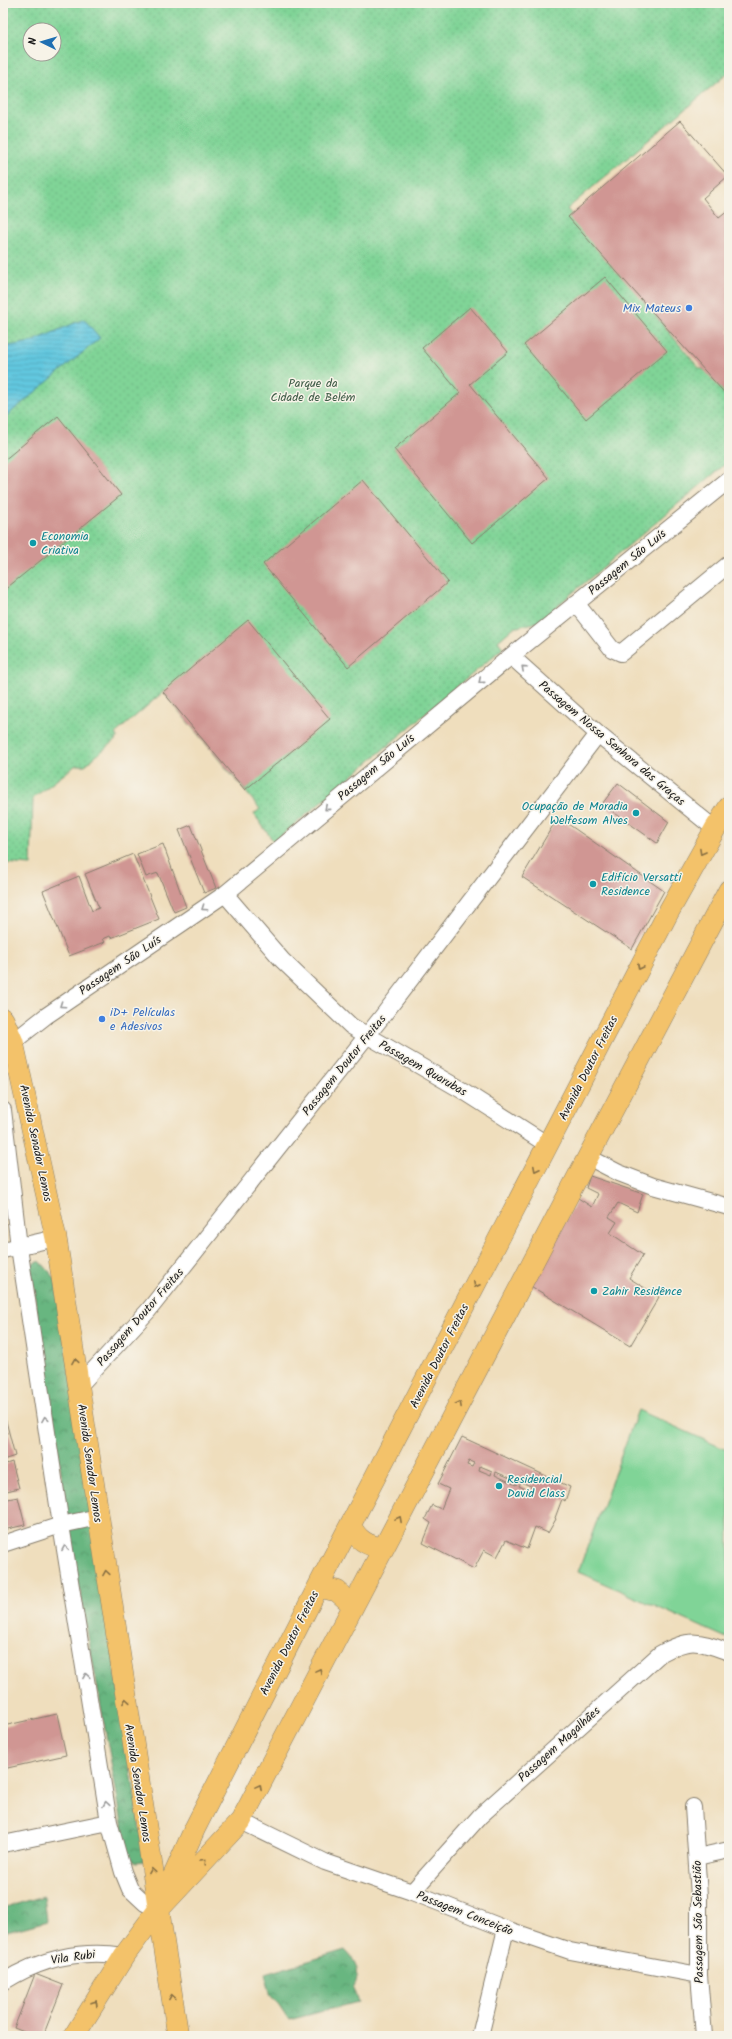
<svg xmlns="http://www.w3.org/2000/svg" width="732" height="2039" font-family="Kalam,sans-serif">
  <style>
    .forest { fill: url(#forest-crowns); stroke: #42694e }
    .park { fill: url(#park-dots); stroke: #4e785a; fill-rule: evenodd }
    .pitch { fill: #80d497; stroke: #4e785a }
    .water { fill: url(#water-rules); stroke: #3f727e }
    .building { fill: #d09693; fill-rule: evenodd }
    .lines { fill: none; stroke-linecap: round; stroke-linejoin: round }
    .minor-casing { stroke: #867d6c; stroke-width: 18 }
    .major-casing { stroke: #867d6c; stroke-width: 22 }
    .minor { stroke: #fff; stroke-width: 16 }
    .major { stroke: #f3c26a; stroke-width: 21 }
    .oneway { stroke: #999 }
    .oneway2 { stroke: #886f43 }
    .shop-dot { fill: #3f7fe0; stroke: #f7f3e8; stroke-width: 1.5 }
    .culture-dot { fill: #0f9aa8; stroke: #f7f3e8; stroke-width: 1.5 }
    .labels { text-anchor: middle; stroke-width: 3; stroke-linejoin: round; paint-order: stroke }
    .shop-label { font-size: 12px; fill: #366cbe; stroke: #f7f3e8; text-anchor: end }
    .park-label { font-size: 12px; fill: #3f5c47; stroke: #f7f3e8 }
    .culture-label { font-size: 12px; fill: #0d838f; stroke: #f7f3e8; text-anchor: start }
    .street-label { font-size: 12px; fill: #1c1c1c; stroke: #f7f3e8 }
  </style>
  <defs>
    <pattern id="forest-crowns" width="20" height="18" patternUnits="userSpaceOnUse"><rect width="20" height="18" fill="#68b680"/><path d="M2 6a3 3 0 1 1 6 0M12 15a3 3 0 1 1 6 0" fill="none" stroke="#559368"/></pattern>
    <pattern id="park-dots" width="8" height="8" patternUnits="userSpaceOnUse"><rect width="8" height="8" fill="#80d497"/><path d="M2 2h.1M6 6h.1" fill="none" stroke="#6eb582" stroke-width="1.8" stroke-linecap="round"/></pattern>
    <pattern id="water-rules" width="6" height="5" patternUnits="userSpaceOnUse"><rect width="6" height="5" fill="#62c7df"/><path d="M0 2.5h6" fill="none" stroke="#54aabf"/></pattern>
  </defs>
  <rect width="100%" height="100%" fill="#f7f3e8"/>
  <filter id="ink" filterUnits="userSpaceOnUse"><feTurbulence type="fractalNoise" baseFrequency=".025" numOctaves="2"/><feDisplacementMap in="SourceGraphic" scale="8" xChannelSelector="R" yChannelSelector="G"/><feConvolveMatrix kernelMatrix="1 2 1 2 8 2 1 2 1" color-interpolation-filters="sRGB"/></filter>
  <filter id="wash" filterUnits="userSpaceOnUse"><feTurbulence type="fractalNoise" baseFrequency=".012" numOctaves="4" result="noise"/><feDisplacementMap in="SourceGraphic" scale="16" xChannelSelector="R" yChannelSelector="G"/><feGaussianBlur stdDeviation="0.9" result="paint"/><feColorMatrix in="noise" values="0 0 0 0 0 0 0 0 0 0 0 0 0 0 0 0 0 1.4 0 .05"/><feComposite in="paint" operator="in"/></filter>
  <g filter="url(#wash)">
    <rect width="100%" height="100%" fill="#efdebd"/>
    <path class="forest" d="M40 1261 55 1278 145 1861 136 1862 128 1856 74 1558 30 1265Z
      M44 1896 47 1921 3 1933V1908Z
      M345 1950C356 1961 362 1973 353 1988L358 2002 289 2020 279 2005 271 1996 265 1974Z"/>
    <path class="park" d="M3 3H729V72L567 209 698 367 706 371 729 398V461L538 622 513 628 498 641 503 648 274 842 254 814 260 809 163 692 116 733 118 738 85 765H76L33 798 31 865 3 863ZM30 30H54V54H30Z"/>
    <path class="pitch" d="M638 1410 729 1451V1639L578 1572Z"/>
    <path class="water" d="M84 319 100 338 3 419V347L31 342Z"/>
    <g id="blocks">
      <path class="building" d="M680 121 728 176 703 198 719 218 729 210V398L568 217Z
        M605 277 667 351 586 419 524 345Z
        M470 307 508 352 470 384 549 478 472 543 394 449 460 393 422 348Z
        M58 416 121 495 3 591V461Z
        M363 480 448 582 348 667 263 564Z
        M248 620 330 719 245 790 163 692Z
        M618 783 669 822 657 843 602 804Z
        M558 817 664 891 632 949 522 877Z
        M191 825 216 888 204 893 179 830Z
        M163 844 186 907 174 912 158 873 146 877 137 854Z
        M133 854 159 919 111 938 110 936 103 939 105 942 69 956 43 891 79 876 92 911 99 908 85 874Z
        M590 1176 643 1194 637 1212 618 1203 609 1217 617 1222 610 1233 643 1255 629 1278 659 1297 630 1346 529 1285 578 1198 592 1207 598 1194 586 1188Z
        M6 1421 15 1456 3 1460V1422Z
        M462 1437 570 1487 565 1501 562 1499 555 1518 556 1519 548 1533 535 1527 527 1549 506 1540 497 1557 484 1550 474 1569 423 1543 431 1523 425 1519 432 1505 441 1509 449 1489 438 1484ZM469 1461 474 1463 472 1467 467 1465ZM480 1466 492 1471 491 1475 479 1470ZM496 1472 517 1481 516 1485 495 1475ZM521 1482 533 1487 530 1491 519 1486Z
        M12 1462 19 1488 3 1492V1465Z
        M18 1497 25 1525 3 1530V1500Z
        M57 1714 66 1755 3 1769V1726Z
        M35 1974 63 1985 43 2036H34L14 2028Z"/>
    </g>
  </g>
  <g filter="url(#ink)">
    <use href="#blocks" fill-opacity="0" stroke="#867d6c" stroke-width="1"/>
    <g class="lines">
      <g class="minor-casing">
        <path id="minor" d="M576 603 612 649 621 653 729 564
          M511 656 598 734 715 829
          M225 894 282 960 351 1026 465 1092 548 1145
          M13 1042 46 1016 225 894 511 656 729 480
          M3 1110 19 1247 61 1525 109 1822 123 1872 130 1889 145 1903 158 1910
          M588 1157 619 1173 653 1186 729 1207
          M3 1250 56 1238
          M78 1387 148 1311 381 1018 598 734
          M3 1544 61 1525 98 1517
          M693 1807 699 1896V1975L704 2036
          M241 1821 325 1862 412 1892 506 1929 570 1951 699 1975
          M3 1844 109 1822
          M697 1857 729 1850
          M412 1892 480 1816 660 1654C690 1637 698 1641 729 1652
          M3 1982C39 1959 81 1949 124 1956
          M480 2036 506 1929"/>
      </g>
      <g class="major-casing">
        <path id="major" d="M3 1019 13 1042 56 1238 178 2036
          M351 1526C357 1540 368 1546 383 1548
          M318 1587 337 1591 353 1605
          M165 1895 195 1828 318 1587 669 911 715 829 729 807
          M74 2036 124 1956 158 1910 241 1821 588 1157 729 890"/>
      </g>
      <use href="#minor" class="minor"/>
      <use href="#major" class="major"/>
    </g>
    <defs><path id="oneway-chevron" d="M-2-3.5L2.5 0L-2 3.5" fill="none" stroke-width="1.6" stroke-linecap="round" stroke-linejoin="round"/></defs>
    <g class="oneway">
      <use href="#oneway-chevron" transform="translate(524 668) rotate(-138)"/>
      <use href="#oneway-chevron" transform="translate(481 681) rotate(140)"/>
      <use href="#oneway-chevron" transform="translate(327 808) rotate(140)"/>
      <use href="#oneway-chevron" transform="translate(204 908) rotate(146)"/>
      <use href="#oneway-chevron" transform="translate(62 1005) rotate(146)"/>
      <use href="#oneway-chevron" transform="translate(45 1419) rotate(-99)"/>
      <use href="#oneway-chevron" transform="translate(65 1548) rotate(-99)"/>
      <use href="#oneway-chevron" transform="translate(86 1676) rotate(-99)"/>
      <use href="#oneway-chevron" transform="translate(106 1804) rotate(-99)"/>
    </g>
    <g class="oneway2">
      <use href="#oneway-chevron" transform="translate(702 852) rotate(119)"/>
      <use href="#oneway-chevron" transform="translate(640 967) rotate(117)"/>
      <use href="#oneway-chevron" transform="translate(536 1169) rotate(117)"/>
      <use href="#oneway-chevron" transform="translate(476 1285) rotate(117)"/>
      <use href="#oneway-chevron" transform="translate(75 1361) rotate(-99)"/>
      <use href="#oneway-chevron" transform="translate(459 1404) rotate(-62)"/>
      <use href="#oneway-chevron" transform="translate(399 1519) rotate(-62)"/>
      <use href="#oneway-chevron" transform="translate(106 1573) rotate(-99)"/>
      <use href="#oneway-chevron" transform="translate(319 1671) rotate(-62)"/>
      <use href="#oneway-chevron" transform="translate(126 1701) rotate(-99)"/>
      <use href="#oneway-chevron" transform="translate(259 1787) rotate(-62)"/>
      <use href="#oneway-chevron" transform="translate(204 1861) rotate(-47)"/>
      <use href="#oneway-chevron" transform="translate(152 1871) rotate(-99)"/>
      <use href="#oneway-chevron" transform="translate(172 1997) rotate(-99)"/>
      <use href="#oneway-chevron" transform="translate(95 2003) rotate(-58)"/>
    </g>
  </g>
  <g class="shop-dot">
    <circle cx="689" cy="308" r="4"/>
    <circle cx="102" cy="1019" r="4"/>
  </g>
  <g class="culture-dot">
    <circle cx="33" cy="543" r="4"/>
    <circle cx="636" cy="813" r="4"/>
    <circle cx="593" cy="884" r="4"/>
    <circle cx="594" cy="1291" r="4"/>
    <circle cx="499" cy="1486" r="4"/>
  </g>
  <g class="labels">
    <g class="shop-label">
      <text x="681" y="312">Mix Mateus</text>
      <text x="110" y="1016" text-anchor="start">iD+ Películas<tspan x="110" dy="14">e Adesivos</tspan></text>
    </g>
    <g class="park-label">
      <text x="313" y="387">Parque da<tspan x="313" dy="14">Cidade de Belém</tspan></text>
    </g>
    <g class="culture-label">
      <text x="41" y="540">Economia<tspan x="41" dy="14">Criativa</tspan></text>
      <text x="628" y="810" text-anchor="end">Ocupação de Moradia<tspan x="628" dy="14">Welfesom Alves</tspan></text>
      <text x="601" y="881">Edifício Versatti<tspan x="601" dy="14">Residence</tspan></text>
      <text x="602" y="1295">Zahir Residênce</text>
      <text x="507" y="1483">Residencial<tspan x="507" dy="14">David Class</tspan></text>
    </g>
    <g class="street-label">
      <text transform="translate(627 562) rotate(-39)" y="4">Passagem São Luís</text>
      <text transform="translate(612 743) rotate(40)" y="4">Passagem Nossa Senhora das Graças</text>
      <text transform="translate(376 767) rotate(-40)" y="4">Passagem São Luís</text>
      <text transform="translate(120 965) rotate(-34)" y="4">Passagem São Luís</text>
      <text transform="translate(344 1065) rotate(-51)" y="4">Passagem Doutor Freitas</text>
      <text transform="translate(423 1068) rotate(30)" y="4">Passagem Quarubas</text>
      <text transform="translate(588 1068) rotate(-63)" y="4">Avenida Doutor Freitas</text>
      <text transform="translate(36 1143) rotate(78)" y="4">Avenida Senador Lemos</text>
      <text transform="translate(140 1317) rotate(-49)" y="4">Passagem Doutor Freitas</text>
      <text transform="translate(439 1356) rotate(-63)" y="4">Avenida Doutor Freitas</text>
      <text transform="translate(90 1463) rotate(82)" y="4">Avenida Senador Lemos</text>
      <text transform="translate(289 1643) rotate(-63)" y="4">Avenida Doutor Freitas</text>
      <text transform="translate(559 1744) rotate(-42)" y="4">Passagem Magalhães</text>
      <text transform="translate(138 1783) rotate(81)" y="4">Avenida Senador Lemos</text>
      <text transform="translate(465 1913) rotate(21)" y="4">Passagem Conceição</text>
      <text transform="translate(698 1922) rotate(-91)" y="4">Passagem São Sebastião</text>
      <text transform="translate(73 1957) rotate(-8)" y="4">Vila Rubi</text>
    </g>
  </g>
  <rect width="732" height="2039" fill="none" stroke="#f7f3e8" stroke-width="16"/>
  <g transform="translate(42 42) rotate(275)"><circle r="19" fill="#f7f3e8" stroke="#9f9d96"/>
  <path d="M0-3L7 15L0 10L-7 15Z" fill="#1f6fb2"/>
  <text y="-6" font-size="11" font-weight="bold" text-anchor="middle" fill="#1c1c1c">N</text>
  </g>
</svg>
